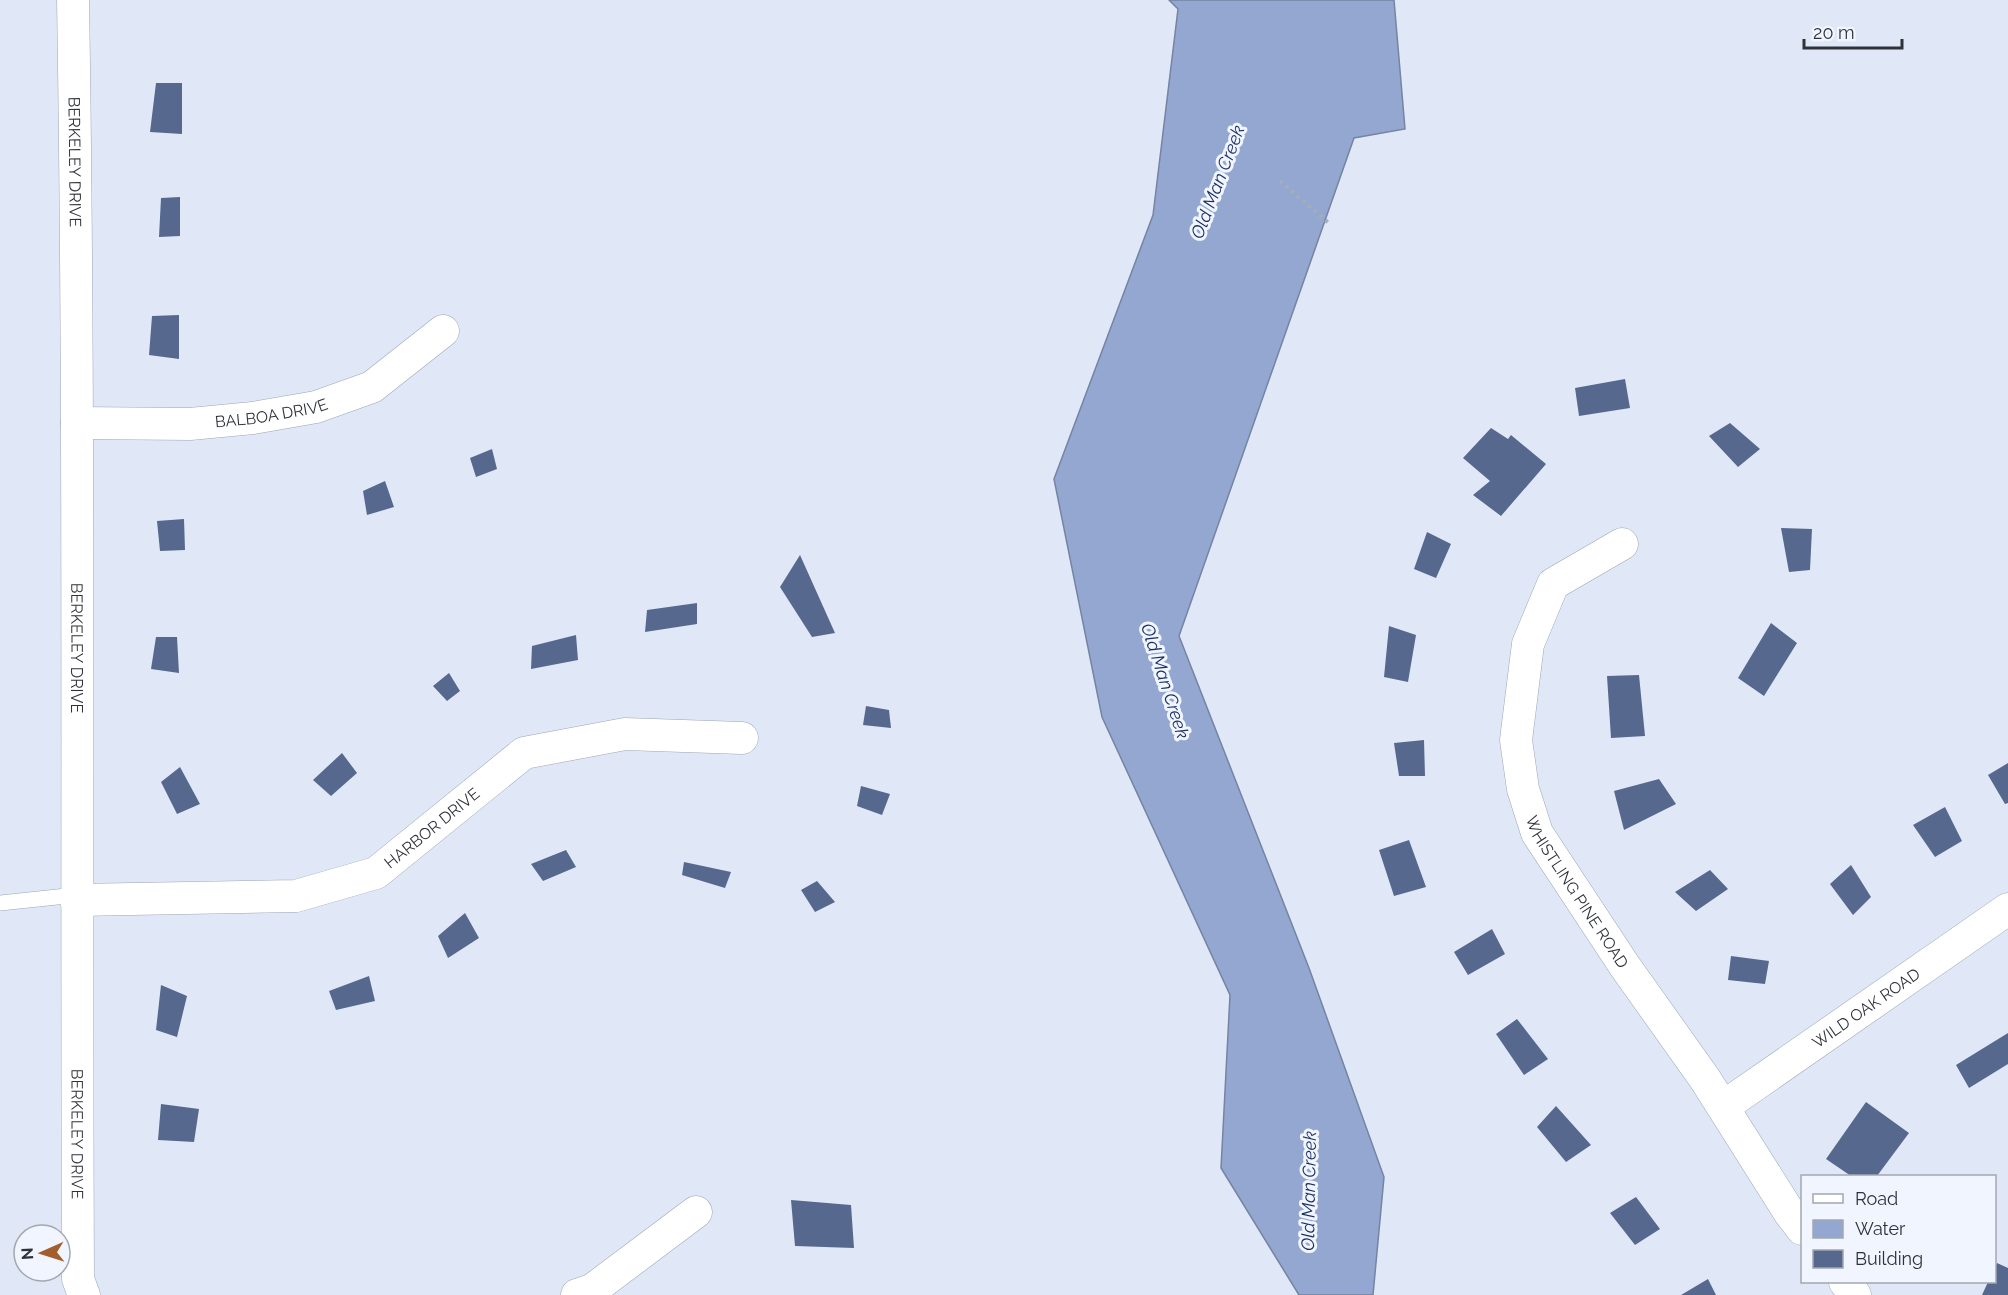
<svg xmlns="http://www.w3.org/2000/svg" width="2008" height="1295" font-family="Raleway,sans-serif">
  <style>
    .water { fill: #93a7d1; stroke: #7584a3; stroke-width: 1.5 }
    .building { fill: #56688e }
    .lines { fill: none; stroke-linecap: round; stroke-linejoin: round }
    .service-casing { stroke: #9da5b4; stroke-width: 16 }
    .minor-casing { stroke: #9da5b4; stroke-width: 33 }
    .path { stroke: #a6adb9; stroke-width: 4; stroke-dasharray: 3 4.5; stroke-linecap: butt }
    .service { stroke: #fff; stroke-width: 15 }
    .minor { stroke: #fff; stroke-width: 32 }
    .labels { text-anchor: middle; stroke-width: 6; stroke-linejoin: round; paint-order: stroke }
    .street-label { font-size: 16px; fill: #2f3238; stroke: #f0f5ff }
    .water-label { font-size: 18px; font-style: italic; fill: #172c5f; stroke: #f0f5ff }
  </style>
  <rect width="100%" height="100%" fill="#e0e8f8"/>
  <path class="water" d="M1169 0H1394L1405 129 1354 138 1179 636 1309 968 1384 1177 1373 1295H1299L1221 1168 1230 995 1102 717 1054 479 1153 215 1178 9Z"/>
  <path class="building" d="M156 83H182V134L150 132Z
    M180 197V236L159 237 161 198Z
    M179 315V359L149 355 152 316Z
    M1625 379 1630 408 1579 416 1575 388Z
    M1730 423 1760 449 1738 467 1709 436Z
    M1491 428 1508 439 1511 435 1546 464 1501 516 1473 495 1490 481 1463 458Z
    M492 449 497 469 476 477 470 458Z
    M385 481 394 507 367 515 363 491Z
    M184 519 185 550 160 551 157 521Z
    M1781 528 1812 529 1810 570 1789 572Z
    M1427 532 1451 544 1436 578 1414 569Z
    M800 555 835 633 812 637 780 587Z
    M697 603V624L645 632 647 610Z
    M1771 623 1797 643 1764 696 1738 678Z
    M1389 626 1416 635 1408 682 1384 677Z
    M576 635 578 660 531 669 532 646Z
    M156 637H177L179 673 151 669Z
    M449 673 460 691 447 701 433 686Z
    M1639 675 1645 736 1611 738 1607 676Z
    M866 706 889 710 891 728 863 725Z
    M1424 740 1425 776H1399L1394 743Z
    M342 753 357 773 331 796 313 780Z
    M2008 763V803L2005 804 1988 775Z
    M180 767 200 804 177 814 161 782Z
    M1659 779 1676 804 1624 830 1614 791Z
    M861 786 890 794 882 815 857 806Z
    M1945 807 1962 841 1935 857 1913 825Z
    M1409 840 1426 887 1394 896 1379 850Z
    M566 850 576 867 543 881 531 864Z
    M684 862 731 872 725 888 682 875Z
    M1851 865 1871 897 1853 915 1830 884Z
    M1710 870 1728 889 1696 911 1675 892Z
    M817 881 835 902 815 912 801 890Z
    M465 913 479 938 448 958 438 936Z
    M1492 929 1505 954 1468 975 1454 952Z
    M1731 956 1769 961 1765 984 1728 980Z
    M369 976 375 1001 336 1010 329 991Z
    M161 985 187 996 177 1037 156 1030Z
    M1517 1019 1548 1059 1524 1075 1496 1034Z
    M2008 1033V1064L1969 1088 1956 1065Z
    M1866 1102 1909 1133 1877 1176H1851L1826 1159Z
    M161 1104 199 1109 194 1142 158 1140Z
    M1556 1106 1591 1145 1566 1162 1537 1127Z
    M1636 1197 1660 1229 1635 1245 1610 1213Z
    M791 1200 851 1205 854 1248 795 1246Z
    M1997 1263 2008 1268V1295H1982L1988 1282H1994V1269Z
    M1708 1279 1716 1295H1681Z"/>
  <g class="lines">
    <g class="service-casing">
      <path id="service" d="M0 903 76 895"/>
    </g>
    <g class="minor-casing">
      <g id="minor">
        <path id="s1" d="M73 0C80 426 76 853 78 1279L84 1295"/>
        <path id="s2" d="M77 423 190 424 253 418 316 407 372 387 443 331"/>
        <path id="s3" d="M1622 544 1553 584 1528 644 1516 740 1523 789 1537 833 1624 965 1705 1079 1789 1212 1802 1229"/>
        <path id="s4" d="M76 900 296 896 376 873 524 753 625 734 742 738"/>
        <path id="s5" d="M1723 1107 2008 909"/>
        <path d="M1845 1282 1855 1295"/>
        <path d="M577 1295 592 1290 696 1212"/>
      </g>
    </g>
    <path class="path" d="M1280 181 1331 225"/>
    <use href="#service" class="service"/>
    <use href="#minor" class="minor"/>
  </g>
  <g class="labels">
    <g class="street-label">
      <text dy="6" stroke="none"><textPath href="#s1" startOffset="162">BERKELEY DRIVE</textPath></text>
      <text dy="6" stroke="none"><textPath href="#s2" startOffset="195">BALBOA DRIVE</textPath></text>
      <text dy="6" stroke="none"><textPath href="#s1" startOffset="648">BERKELEY DRIVE</textPath></text>
      <text dy="6" stroke="none"><textPath href="#s4" startOffset="375">HARBOR DRIVE</textPath></text>
      <text dy="6" stroke="none"><textPath href="#s3" startOffset="408">WHISTLING PINE ROAD</textPath></text>
      <text dy="6" stroke="none"><textPath href="#s5" startOffset="174">WILD OAK ROAD</textPath></text>
      <text dy="6" stroke="none"><textPath href="#s1" startOffset="1134">BERKELEY DRIVE</textPath></text>
    </g>
    <g class="water-label">
      <text transform="translate(1218 182) rotate(-69)" y="6">Old Man Creek</text>
      <text transform="translate(1165 681) rotate(72)" y="6">Old Man Creek</text>
      <text transform="translate(1309 1191) rotate(-89)" y="6">Old Man Creek</text>
    </g>
  </g>
  <rect x="1801" y="1175" width="195" height="108" fill="#f0f5ff" stroke="#a3a7af" stroke-width="1.5"/>
  <rect x="1813" y="1194" width="30" height="9" fill="#ffffff" stroke="#a3a7af" stroke-width="1.5"/>
  <text x="1855" y="1205" font-size="18" fill="#2f3238">Road</text>
  <rect x="1813" y="1220" width="30" height="18" fill="#93a7d1" stroke="#a3a7af" stroke-width="1.5"/>
  <text x="1855" y="1235" font-size="18" fill="#2f3238">Water</text>
  <rect x="1813" y="1250" width="30" height="18" fill="#56688e" stroke="#a3a7af" stroke-width="1.5"/>
  <text x="1855" y="1265" font-size="18" fill="#2f3238">Building</text>
  <g transform="translate(42 1253) rotate(267)"><circle r="28" fill="#f0f5ff" stroke="#a3a7af" stroke-width="1.5"/>
  <path d="M0-4.5L10 22L0 15L-10 22Z" fill="#a25f2d"/>
  <text y="-9" font-size="16" font-weight="bold" text-anchor="middle" fill="#2f3238">N</text>
  </g>
  <path d="M1804 39v9h98v-9" fill="none" stroke="#2f3238" stroke-width="3"/>
  <text x="1813" y="39" font-size="18" fill="#2f3238" stroke="#f0f5ff" stroke-width="4.5" paint-order="stroke">20 m</text>
</svg>
